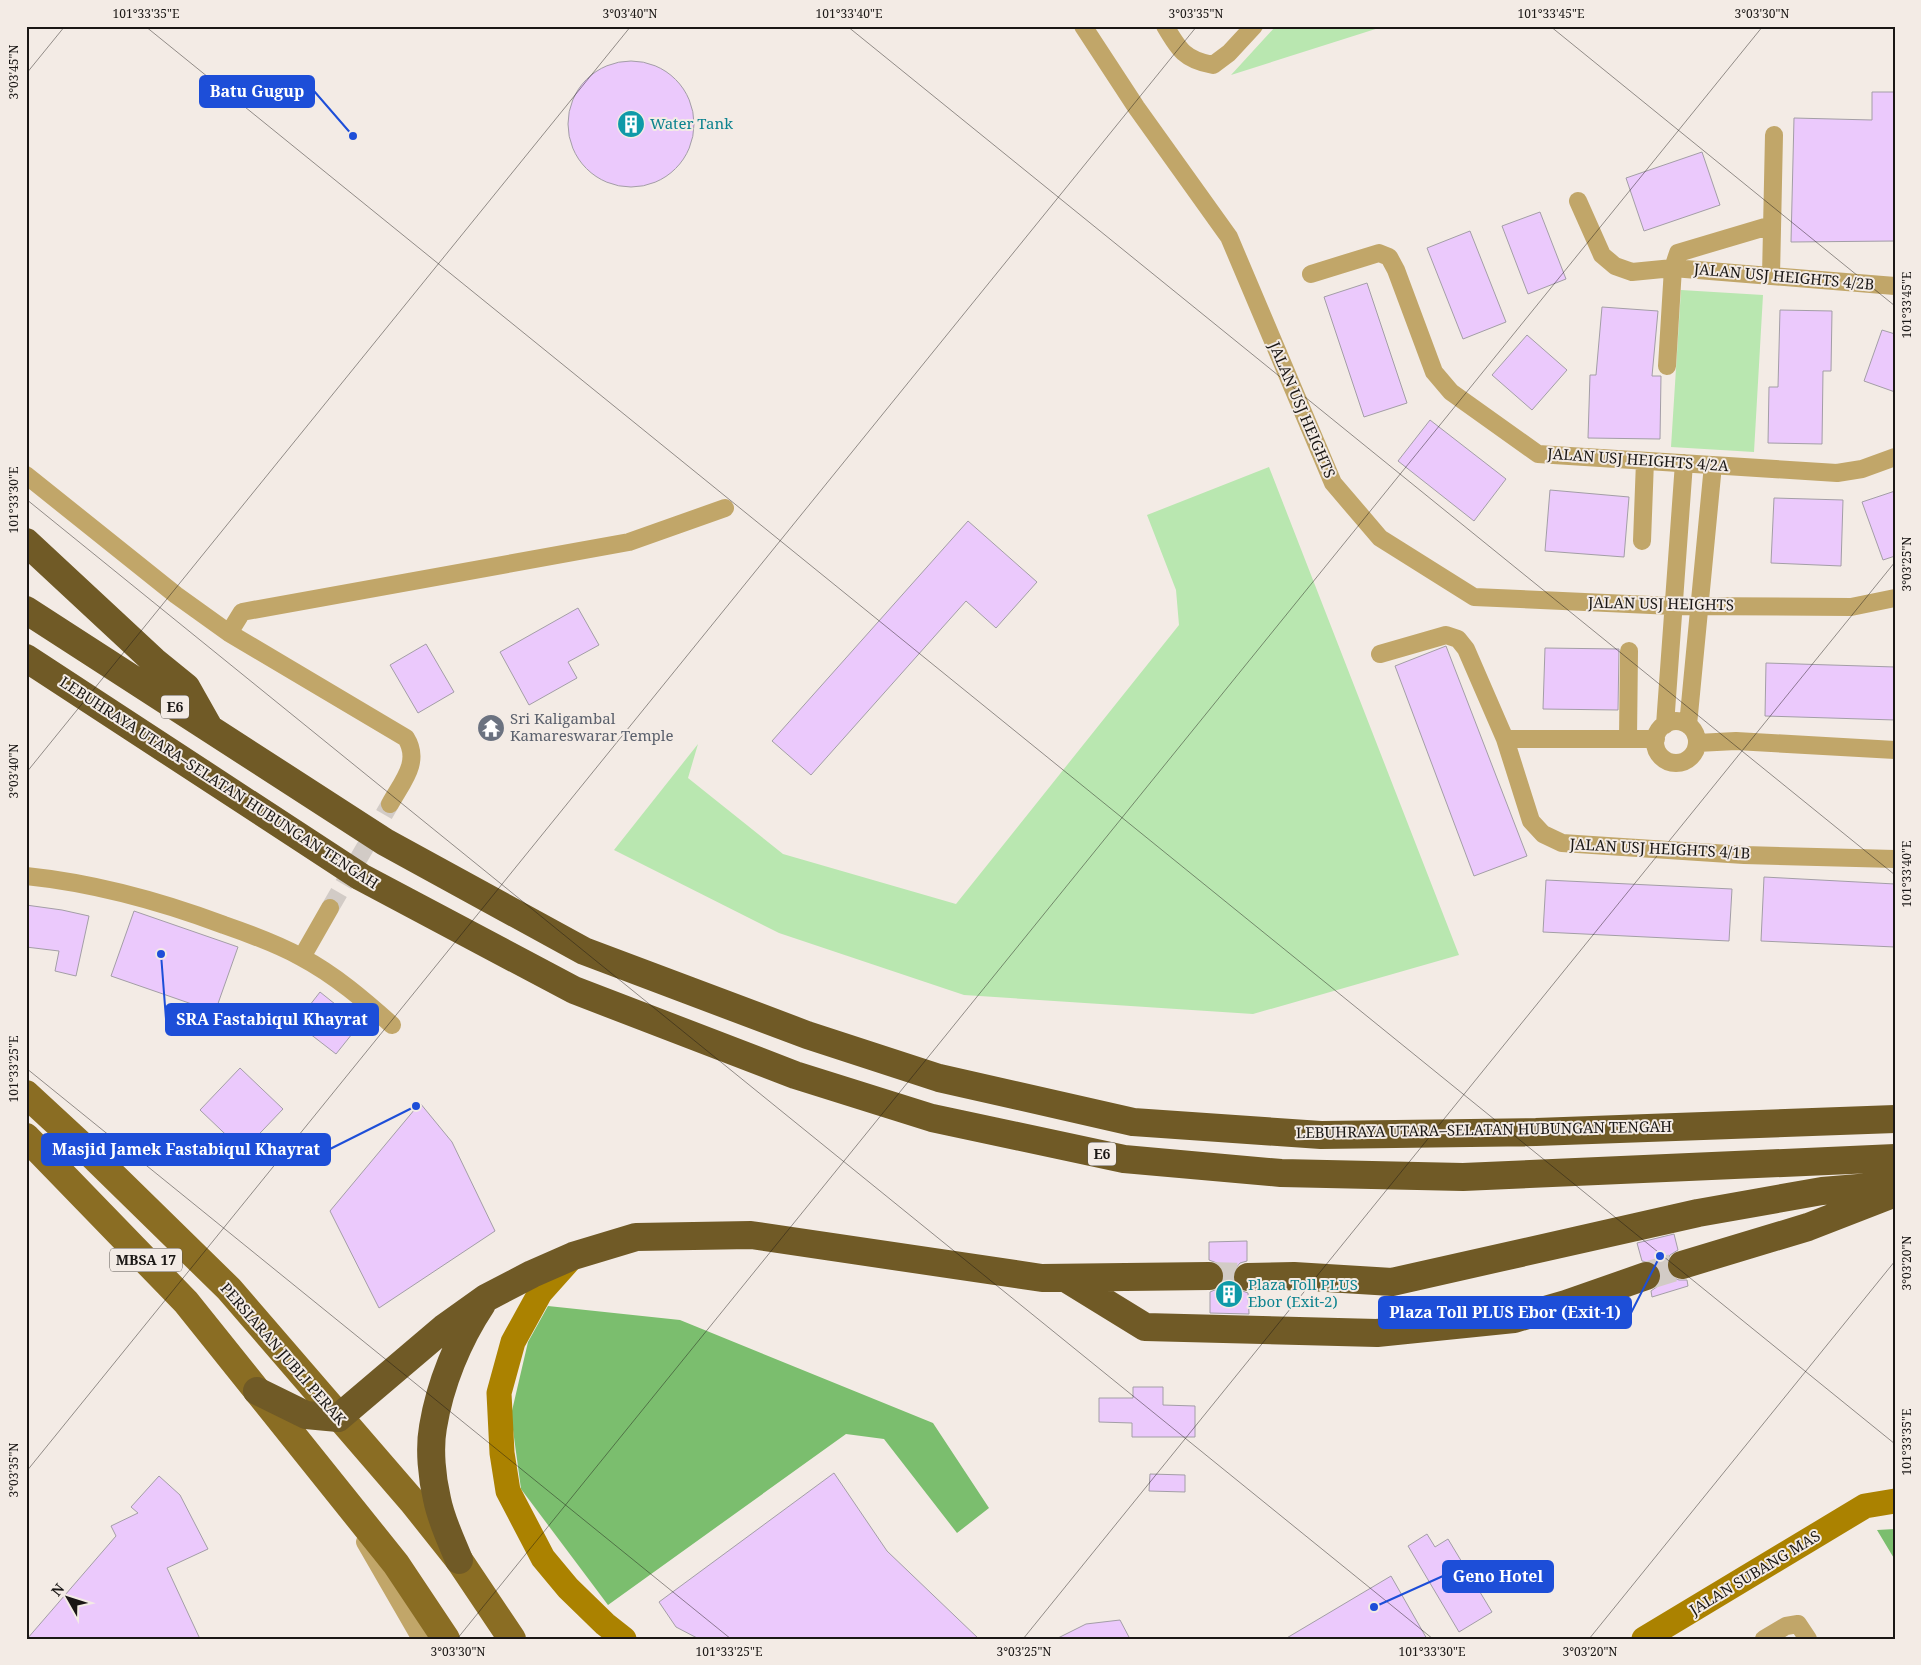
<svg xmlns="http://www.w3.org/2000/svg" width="1921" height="1665" font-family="'Noto Serif',serif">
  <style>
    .green { fill: #b9e7b0 }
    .forest { fill: #7bbe6e }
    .building { fill: #ebc9fc; stroke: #a39ea6 }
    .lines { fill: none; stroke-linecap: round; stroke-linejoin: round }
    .street-tunnel { stroke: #d2cbc6; stroke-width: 18; stroke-dasharray: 18 9; stroke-linecap: butt }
    .highway-tunnel { stroke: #d2cbc6; stroke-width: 28; stroke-dasharray: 28 14; stroke-linecap: butt }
    .street { stroke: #c1a669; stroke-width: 18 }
    .secondary { stroke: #ab8200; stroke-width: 25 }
    .primary { stroke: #8a6d23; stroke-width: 28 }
    .highway { stroke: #705a26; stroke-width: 28 }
    .ticks { fill: none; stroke: #1a1715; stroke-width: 1; stroke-opacity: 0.45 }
    .labels { text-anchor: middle; stroke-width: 4; stroke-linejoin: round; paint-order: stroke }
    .shield { fill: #f3ebe5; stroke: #5b5753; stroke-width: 1 }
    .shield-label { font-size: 14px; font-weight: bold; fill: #1a1715 }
    .culture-label { font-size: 15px; fill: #0d838f; stroke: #f3ebe5; text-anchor: start }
    .street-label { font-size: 15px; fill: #1a1715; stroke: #f3ebe5 }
    .worship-label { font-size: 15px; fill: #5b616d; stroke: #f3ebe5; text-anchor: start }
    .leader { fill: none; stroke: #1d4ed8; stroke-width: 2 }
    .callout-dot { fill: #1d4ed8; stroke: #f3ebe5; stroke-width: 2 }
    .callout { fill: #1d4ed8; stroke: #1d4ed8; stroke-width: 2 }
    .callout-label { font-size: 16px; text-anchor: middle; font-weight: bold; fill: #fff }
    .neatline { fill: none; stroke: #1a1715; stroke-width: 2 }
    .ticks-label { font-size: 12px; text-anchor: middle; fill: #1a1715 }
  </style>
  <rect width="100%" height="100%" fill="#f3ebe5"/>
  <path class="green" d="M1276 26H1385L1231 75Z
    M1681 290 1763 295 1754 452 1671 447Z
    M1269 467 1459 955 1253 1014 964 995 779 933 614 850 698 744 688 778 783 854 956 904 1179 625 1176 590 1147 515Z"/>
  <path class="forest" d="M548 1306 680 1320 933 1423 989 1508 957 1533 884 1439 846 1434 608 1605 521 1489 511 1415 528 1342Z
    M1895 1529V1560L1877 1530Z"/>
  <path class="building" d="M568 124a63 63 0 1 1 126 0a63 63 0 1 1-126 0Z
    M1872 92H1895V241L1791 242 1794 118 1872 120Z
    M1702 152 1720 205 1644 231 1626 178Z
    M1540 212 1566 279 1528 294 1502 226Z
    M1470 231 1506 322 1463 339 1427 248Z
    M1367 283 1407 403 1364 417 1324 297Z
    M1602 307 1658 311 1652 376H1661L1660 439 1588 438 1590 375H1596Z
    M1780 310 1832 311 1831 371H1823L1822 444 1768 443 1769 387H1778Z
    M1882 330 1895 334V392L1864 381Z
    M1527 335 1567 370 1532 410 1492 375Z
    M1430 420 1506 479 1474 521 1398 461Z
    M1550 490 1629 497 1624 557 1545 551Z
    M1895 491V556L1883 560 1862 502Z
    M1774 498 1843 500 1841 566 1771 563Z
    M968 521 1037 582 996 628 966 601 811 775 772 741Z
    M578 608 599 645 568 662 577 678 529 705 500 652Z
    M426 644 454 692 418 713 390 665Z
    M1446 646 1527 856 1474 876 1395 666Z
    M1545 648 1619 649 1618 710 1543 709Z
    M1766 663 1895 667V720L1765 716Z
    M1764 877 1895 884V947L1761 941Z
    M1546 880 1732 889 1729 941 1543 932Z
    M26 905 62 910 89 916 76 976 55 971 59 951 26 947Z
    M134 911 238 947 215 1012 111 976Z
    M320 992 360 1024 336 1054 296 1023Z
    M240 1068 283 1109 243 1151 200 1110Z
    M420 1103 452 1142 495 1231 379 1308 330 1211Z
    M1674 1234 1678 1250 1670 1255 1667 1262V1269L1672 1277 1679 1280H1687L1688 1286 1652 1297 1651 1291 1658 1286 1661 1279V1271L1656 1264 1642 1261 1637 1243Z
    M1247 1241V1261L1240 1263 1235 1269 1232 1278 1235 1285 1240 1290 1248 1293 1249 1314 1210 1313V1292L1217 1289 1222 1284 1225 1275 1222 1268 1217 1263 1209 1260V1242Z
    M1133 1387H1163V1405L1195 1406V1437H1132V1423L1099 1422V1398H1133Z
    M834 1473 887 1551 979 1639H699L676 1627 659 1602Z
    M1150 1474 1185 1475V1492L1149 1491Z
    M159 1476 180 1495 208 1549 167 1568 200 1639H27L116 1536 111 1526 138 1513 131 1507Z
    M1427 1534 1435 1547 1448 1539 1492 1612 1459 1632 1408 1546Z
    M1391 1576 1427 1639H1285Z
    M1120 1620 1130 1639H1056L1086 1624Z"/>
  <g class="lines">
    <path class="street-tunnel" d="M330 908 390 804"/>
    <path class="highway-tunnel" d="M1209 1276 1248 1277
      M1646 1276 1682 1265"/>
    <path class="street" d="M1083 26 1136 107 1229 237 1333 483 1380 538 1474 597 1673 606 1851 607 1895 598
      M1165 26C1179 50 1185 60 1213 65L1229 53 1254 26
      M1578 201 1602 255 1615 266 1632 272 1673 268 1895 286
      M1311 274 1379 253 1389 257 1396 270 1434 372 1451 392 1538 454 1837 473 1862 469 1895 457
      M1771 276 1774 135
      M1667 366 1673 268 1678 253 1772 225
      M26 475 176 595 229 633 406 738C421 762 402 782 390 804
      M1642 541 1645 461
      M229 633 242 612 629 542 725 508
      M1380 654 1446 635 1458 639 1466 649 1505 739 1531 821 1543 834 1562 843 1744 855 1895 859
      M1655 742a21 21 0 1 1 42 0a21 21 0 1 1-42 0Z
      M1665 725 1684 463
      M1688 725 1713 465
      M1505 739H1656
      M1628 739 1629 651
      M1697 743 1736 741 1895 750
      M26 876C94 883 160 901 224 925 250 934 277 944 301 957 335 975 364 1000 392 1025
      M302 957 330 908
      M365 1542 421 1639
      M1764 1639 1786 1626 1798 1624 1808 1639"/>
    <path class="secondary" d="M573 1256 540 1293 513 1342 499 1393 502 1453 508 1491 543 1558 568 1588 605 1624 624 1639
      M1644 1639 1865 1506 1895 1501"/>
    <path class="primary" d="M26 1094 91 1154 229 1289 412 1501 459 1560 512 1639
      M26 1137 186 1302 396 1564 446 1639"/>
    <path class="highway" d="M26 542 154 661 186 687 208 726
      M26 610 385 842 584 951 807 1035 939 1078 1133 1122 1321 1135 1536 1132 1895 1119
      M26 658 361 877 574 990 795 1075 932 1118 1124 1159 1281 1173 1463 1177 1895 1158
      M1682 1265 1808 1227 1893 1194
      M1248 1277 1294 1276 1392 1282 1698 1213 1822 1191 1895 1185
      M1067 1279 1145 1327 1377 1333 1514 1319 1566 1304 1646 1276
      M257 1391 306 1415 338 1418 444 1328 486 1298 532 1274 573 1256 636 1237 751 1235 1042 1278 1209 1276
      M459 1560C451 1540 441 1520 437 1499 432 1478 429 1449 433 1427 440 1384 458 1340 482 1304"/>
  </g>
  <path class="ticks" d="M145 26 1895 1444M847 26 1895 875M1550 26 1895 306M26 74 65 26M26 499 1433 1639M26 773 631 26M26 1068 731 1639M26 1472 1197 26M26 1637 28 1639M457 1639 1763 26M1023 1639 1895 562M1589 1639 1895 1261"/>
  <defs>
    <g id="building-disc" transform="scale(1.4375)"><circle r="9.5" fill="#0f9aa8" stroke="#f3ebe5"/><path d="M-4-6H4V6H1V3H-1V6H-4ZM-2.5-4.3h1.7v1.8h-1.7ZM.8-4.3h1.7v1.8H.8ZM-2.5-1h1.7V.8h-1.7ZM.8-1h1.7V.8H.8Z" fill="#fff"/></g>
    <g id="temple-disc" transform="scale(1.4375)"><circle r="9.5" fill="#6b7280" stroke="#f3ebe5"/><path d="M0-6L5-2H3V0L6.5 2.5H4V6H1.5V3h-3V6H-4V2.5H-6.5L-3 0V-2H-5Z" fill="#fff"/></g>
  </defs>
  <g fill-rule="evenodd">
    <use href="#building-disc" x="631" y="124"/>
    <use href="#temple-disc" x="491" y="728"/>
    <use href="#building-disc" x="1229" y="1294"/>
  </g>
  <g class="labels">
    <g class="shield">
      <rect x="161" y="695.5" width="28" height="23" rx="4"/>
      <rect x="1088" y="1142.5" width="28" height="23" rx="4"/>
      <rect x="110" y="1248.5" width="72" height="23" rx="4"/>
    </g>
    <g class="shield-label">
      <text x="175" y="712">E6</text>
      <text x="1102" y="1159">E6</text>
      <text x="146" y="1265">MBSA 17</text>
    </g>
    <g class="culture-label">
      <text x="650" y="129">Water Tank</text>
      <text x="1248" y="1290">Plaza Toll PLUS<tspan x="1248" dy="17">Ebor (Exit-2)</tspan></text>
    </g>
    <g class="street-label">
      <text transform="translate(1784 277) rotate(5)" y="5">JALAN USJ HEIGHTS 4/2B</text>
      <text transform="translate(1302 410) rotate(67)" y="5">JALAN USJ HEIGHTS</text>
      <text transform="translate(1638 460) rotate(4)" y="5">JALAN USJ HEIGHTS 4/2A</text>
      <text transform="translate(1661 604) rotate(1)" y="5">JALAN USJ HEIGHTS</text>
      <text transform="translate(219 783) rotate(33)" y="5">LEBUHRAYA UTARA–SELATAN HUBUNGAN TENGAH</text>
      <text transform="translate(1660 849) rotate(3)" y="5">JALAN USJ HEIGHTS 4/1B</text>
      <text transform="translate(1484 1130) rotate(-1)" y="5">LEBUHRAYA UTARA–SELATAN HUBUNGAN TENGAH</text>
      <text transform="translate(283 1354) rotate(49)" y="5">PERSIARAN JUBLI PERAK</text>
      <text transform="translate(1755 1573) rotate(-31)" y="5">JALAN SUBANG MAS</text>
    </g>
    <g class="worship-label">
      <text x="510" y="724">Sri Kaligambal<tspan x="510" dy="17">Kamareswarar Temple</tspan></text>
    </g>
  </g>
  <path class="leader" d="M353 136L314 91M161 954L166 1019M416 1106L330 1149M1660 1256L1631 1313M1374 1607L1443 1576"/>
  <g class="callout-dot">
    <circle cx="353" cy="136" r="5"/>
    <circle cx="161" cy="954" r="5"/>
    <circle cx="416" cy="1106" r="5"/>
    <circle cx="1660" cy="1256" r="5"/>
    <circle cx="1374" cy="1607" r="5"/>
  </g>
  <g class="callout">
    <rect x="200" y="76" width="114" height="31" rx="5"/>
    <rect x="166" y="1004" width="212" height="31" rx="5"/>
    <rect x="42" y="1134" width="288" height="31" rx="5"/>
    <rect x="1379" y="1297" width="252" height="31" rx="5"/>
    <rect x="1443" y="1561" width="110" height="31" rx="5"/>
  </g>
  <g class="callout-label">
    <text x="257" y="97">Batu Gugup</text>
    <text x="272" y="1025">SRA Fastabiqul Khayrat</text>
    <text x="186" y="1155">Masjid Jamek Fastabiqul Khayrat</text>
    <text x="1505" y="1318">Plaza Toll PLUS Ebor (Exit-1)</text>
    <text x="1498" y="1582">Geno Hotel</text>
  </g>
  <rect width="1921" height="1665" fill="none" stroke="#f3ebe5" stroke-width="55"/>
  <g transform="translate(68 1598) rotate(309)" stroke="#f3ebe5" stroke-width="4" paint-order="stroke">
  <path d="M0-4L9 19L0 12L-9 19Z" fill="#1a1715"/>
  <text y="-8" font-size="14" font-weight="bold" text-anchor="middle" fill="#1a1715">N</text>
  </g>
  <rect x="28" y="28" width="1866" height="1610" class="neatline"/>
  <g class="ticks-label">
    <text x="146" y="18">101°33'35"E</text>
    <text x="630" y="18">3°03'40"N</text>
    <text x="849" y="18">101°33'40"E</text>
    <text x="1196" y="18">3°03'35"N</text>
    <text x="1551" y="18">101°33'45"E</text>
    <text x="1762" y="18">3°03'30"N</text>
    <text transform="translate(14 72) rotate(-90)" y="4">3°03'45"N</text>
    <text transform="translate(1907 305) rotate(-90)" y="4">101°33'45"E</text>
    <text transform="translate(14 500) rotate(-90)" y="4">101°33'30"E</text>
    <text transform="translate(1907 564) rotate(-90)" y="4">3°03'25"N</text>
    <text transform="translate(14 771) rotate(-90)" y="4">3°03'40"N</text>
    <text transform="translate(1907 874) rotate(-90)" y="4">101°33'40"E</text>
    <text transform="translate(14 1069) rotate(-90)" y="4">101°33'25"E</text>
    <text transform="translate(1907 1263) rotate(-90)" y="4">3°03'20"N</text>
    <text transform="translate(1907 1442) rotate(-90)" y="4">101°33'35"E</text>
    <text transform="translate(14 1470) rotate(-90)" y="4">3°03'35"N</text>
    <text x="458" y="1656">3°03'30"N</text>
    <text x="729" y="1656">101°33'25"E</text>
    <text x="1024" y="1656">3°03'25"N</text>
    <text x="1432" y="1656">101°33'30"E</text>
    <text x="1590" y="1656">3°03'20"N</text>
  </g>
</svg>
